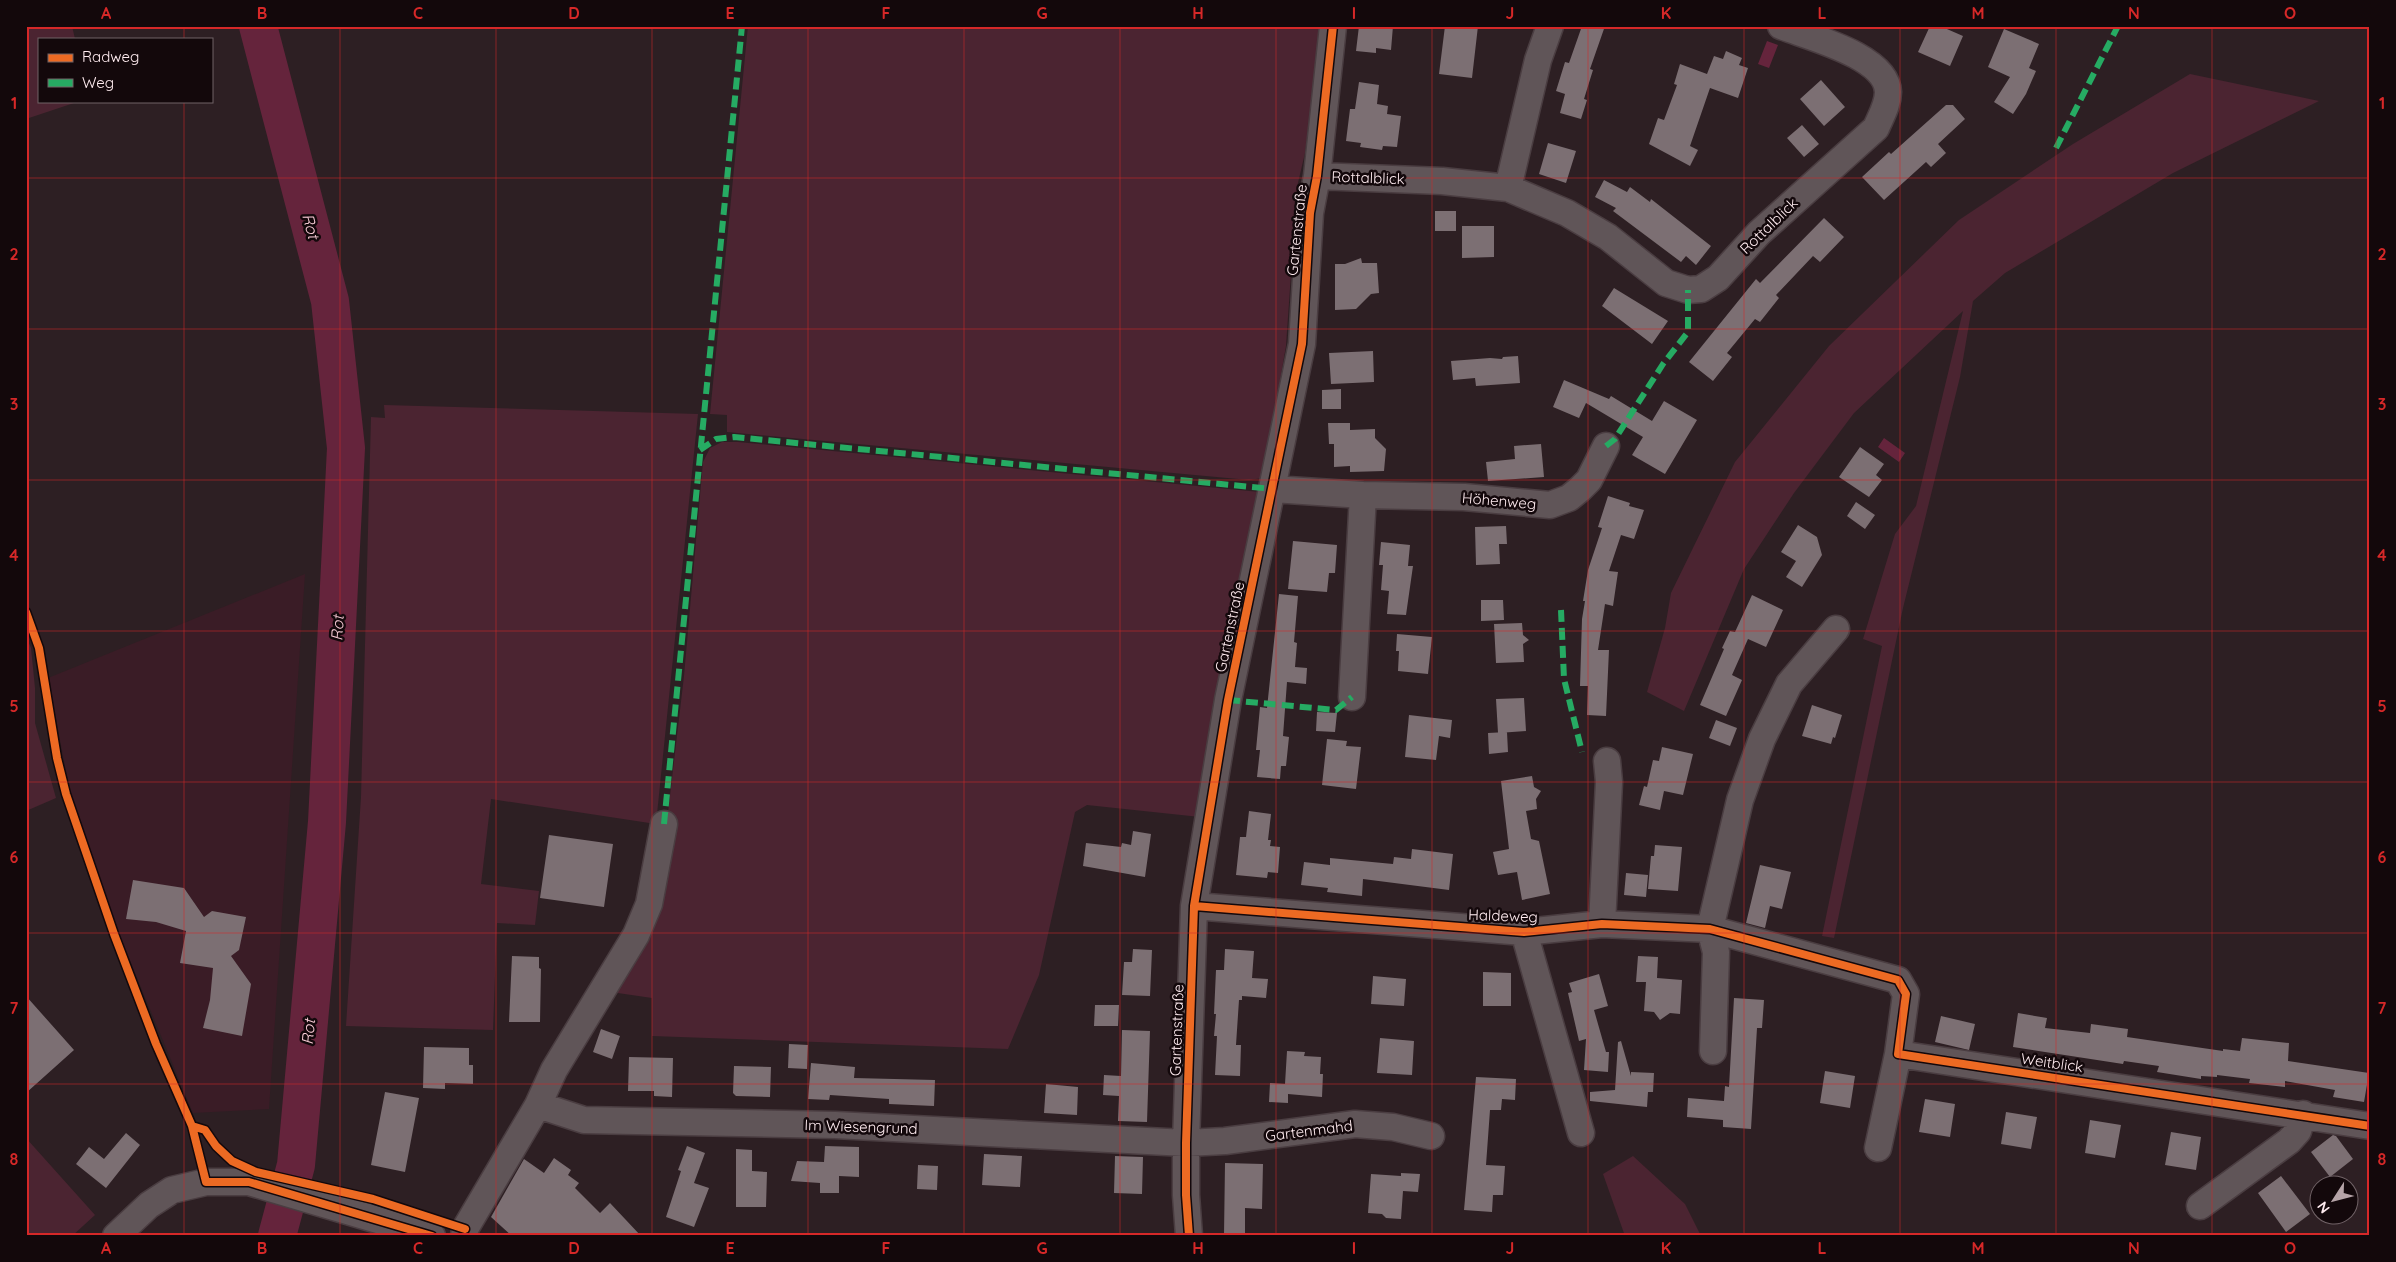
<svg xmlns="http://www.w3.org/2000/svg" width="2396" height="1262" font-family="Quicksand,sans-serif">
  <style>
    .built { fill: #3a1c26 }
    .green { fill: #4b2431 }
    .water { fill: #65243c }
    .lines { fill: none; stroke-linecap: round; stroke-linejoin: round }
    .river { stroke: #65243c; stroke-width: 38 }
    .building { fill: #7c6f73 }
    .minor-casing { stroke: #4a3d41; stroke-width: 29 }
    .minor { stroke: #605558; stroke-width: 26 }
    .quiet { stroke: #26ab63; stroke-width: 6; stroke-dasharray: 12 6; stroke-linecap: butt }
    .cycleway-casing { stroke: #13080b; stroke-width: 11 }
    .cycleway { stroke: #ed6a23; stroke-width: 8 }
    .grid { fill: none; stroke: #d62828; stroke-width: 1; stroke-opacity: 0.55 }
    .labels { text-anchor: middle; stroke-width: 5; stroke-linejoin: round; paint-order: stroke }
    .street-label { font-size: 15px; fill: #ffecf0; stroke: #13080b }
    .water-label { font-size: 16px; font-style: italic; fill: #fbced9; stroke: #13080b }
    .neatline { fill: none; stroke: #d62828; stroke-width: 2 }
    .grid-label { font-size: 16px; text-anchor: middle; font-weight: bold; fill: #d62828 }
  </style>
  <rect width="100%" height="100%" fill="#2d1f23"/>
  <path class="built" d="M305 574 269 1109 193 1113 118 932 71 797 48 678Z"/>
  <path class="green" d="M26 26H72L75 39H39V101H80L26 119Z
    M748 26H1321L1305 153 1297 187 1286 346 1263 478 1249 480 727 432V415L710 414Z
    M2190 74 2319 101 2173 173 2005 273 1973 301 1960 377 1903 608 1834 938 1822 936 1882 646 1863 639 1895 534 1916 506 1963 311 1854 413 1794 493 1744 569 1684 711 1647 692 1665 628 1671 593 1735 462 1829 346 1959 220 2073 144Z
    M384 405 698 414 656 824 491 799 481 884 539 891 535 925 497 923 493 1030 346 1026 361 797 371 417 385 418Z
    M722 442H738L1260 492 1200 817 1087 805 1075 812 1039 975 1008 1049 652 1036V998L611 992 666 830 684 676 703 462 710 448Z
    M26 636 31 648 35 688V723L56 798 26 811Z
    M26 1138 95 1215 72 1236H26Z
    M1633 1156 1685 1204 1701 1236H1625L1603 1174Z"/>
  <path class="water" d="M1767 41 1778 45 1769 68 1758 64Z
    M1884 438 1905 453 1899 462 1878 447Z"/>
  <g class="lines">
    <path class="river" d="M258 26 330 301 346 448 327 822 296 1165 277 1236"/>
  </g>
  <path class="building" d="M1359 26H1393L1391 50 1376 48V53L1356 51Z
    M1445 26H1478L1472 78 1439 74Z
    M1582 26H1605L1590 69 1593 70 1584 99 1587 100 1581 119 1560 113 1565 94 1556 91 1565 62 1569 63Z
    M1930 26H1940L1963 36 1950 66 1918 52Z
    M2004 29 2039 44 2029 68 2036 71 2026 94 2013 114 1994 102 2010 77 1988 67Z
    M1726 51 1742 58 1739 65 1748 68 1738 98 1710 88 1690 146 1698 150 1690 166 1649 144 1658 118 1664 120 1677 85 1674 84 1680 64 1707 74 1714 56 1723 59Z
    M1821 80 1845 107 1824 126 1800 99Z
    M1359 82 1379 85 1377 104 1388 106 1387 114 1401 116 1397 147 1383 146 1382 150 1360 147 1361 143 1346 141 1350 109H1355Z
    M1946 105H1953L1965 119 1938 144 1946 153 1931 167 1926 162 1884 200 1862 177 1889 152 1891 154Z
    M1802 125 1819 144 1804 157 1787 138Z
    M1548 143 1576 151 1566 183 1539 174Z
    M1604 180 1627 192 1630 187 1650 202 1651 199 1711 246 1696 265 1686 256 1681 262 1613 211 1616 208 1595 197Z
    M1435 211H1456V231H1435Z
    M1824 218 1844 237 1820 262 1813 256 1776 295 1779 298 1760 322 1755 319 1727 353 1732 357 1713 381 1689 362 1756 279 1760 283Z
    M1462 226H1494V257L1462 258Z
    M1361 258 1362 263H1377L1379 293 1371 294 1356 309 1335 310V264H1345Z
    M1614 288 1668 321 1652 344 1602 306Z
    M1373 351 1374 382 1331 384 1329 353Z
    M1518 356 1520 383 1476 386 1475 378 1453 380 1451 361 1490 358 1502 359 1503 357Z
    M1564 380 1609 399 1611 396 1652 421 1664 401 1697 420 1665 474 1632 455 1643 437 1586 403 1579 418 1553 407Z
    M1341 389V409H1322V390Z
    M1328 423H1350V430L1375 429V438L1386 449 1384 471 1350 472V466L1334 467V444H1329Z
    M1541 444 1544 477 1488 481 1486 462 1515 459 1514 446Z
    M1860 447 1884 464 1876 475 1882 480 1869 497 1839 477Z
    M1608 496 1630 503 1629 506 1644 510 1634 539 1621 535 1609 571 1618 572 1613 606 1605 604 1598 650H1609L1606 716 1587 715 1588 686H1580L1582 619 1585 601H1583L1588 570 1602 528 1598 527Z
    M1856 502 1875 515 1865 529 1847 516Z
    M1798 525 1817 537 1822 555 1802 587 1786 577 1796 561 1781 552Z
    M1506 526 1507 544H1499L1500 564 1476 565 1475 527Z
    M1293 541 1337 545 1335 573H1329L1327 592 1288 589Z
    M1381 542 1410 545 1408 566H1413L1406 615 1387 614 1389 591 1381 590 1383 565H1379Z
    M1279 594 1298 596 1294 642 1297 643 1295 667 1307 668 1306 684 1287 682 1283 736 1289 737 1286 766H1281L1280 779 1257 777 1260 750H1256L1260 707 1267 708Z
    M1752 595 1783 610 1766 647 1748 639 1732 675 1742 680 1726 716 1700 705 1724 649 1722 648 1730 631 1735 632Z
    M1481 600H1503L1504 620 1481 621Z
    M1522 623 1523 635 1529 640 1523 644 1524 662 1496 663 1494 624Z
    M1397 634 1432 637 1428 674 1398 671 1399 651H1396Z
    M1524 698 1526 731 1498 733 1496 699Z
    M1812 705 1842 715 1835 738 1833 737 1831 744 1802 736Z
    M1317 712 1337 713 1335 732 1316 731Z
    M1409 715 1452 720 1450 738 1439 736 1436 760 1405 757Z
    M1716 720 1737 728 1730 746 1709 738Z
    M1507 732 1508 752 1489 754 1488 733Z
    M1327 739 1347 741 1346 746 1361 747 1356 789 1322 785Z
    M1662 747 1693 754 1683 795 1664 791 1660 810 1639 805 1644 786 1647 787 1653 760 1659 761Z
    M1532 776 1534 787 1541 791 1536 799 1537 809 1526 811 1531 839 1539 841 1550 894 1522 900 1517 872 1498 875 1493 852 1509 849 1501 781Z
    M1249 811 1271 814 1268 840H1271L1270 846 1280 847 1278 873 1268 872 1267 878 1236 875 1240 837H1246Z
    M1133 831 1151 834 1145 877 1083 866 1086 843 1121 847 1122 843 1131 845Z
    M549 835 613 844 604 907 540 898Z
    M1655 845 1682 847 1678 891 1648 889 1651 856H1654Z
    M1412 849 1453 854 1449 890 1363 879 1362 896 1327 892 1328 888 1301 885 1304 862 1330 865V858L1393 864 1394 857 1411 859Z
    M1760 865 1791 872 1782 909 1770 906 1765 928 1746 923Z
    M1626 873 1648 875 1646 897 1624 895Z
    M133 880 184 888 204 917 212 911 246 917 239 950 231 956 251 984 242 1036 203 1028 210 1000 213 968 180 963 186 931 156 922 126 919Z
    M1133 949 1152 950 1150 996 1122 995 1124 962H1132Z
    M1225 949 1254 951 1252 978 1268 979 1266 998 1242 996V1000H1239L1236 1045H1241L1240 1076 1215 1075 1217 1036H1214L1216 1014H1214L1216 970H1224Z
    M512 956 539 957V968L541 969 540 1022H509Z
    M1638 956 1658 957 1657 978 1682 980 1680 1014 1670 1013 1660 1020 1654 1012 1644 1011 1646 982H1636Z
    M1483 972 1511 973V1006H1483Z
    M1599 974 1608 1006 1594 1010 1606 1052H1609L1608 1072 1584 1070 1586 1039 1579 1041 1568 993 1572 992 1569 983Z
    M1373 976 1406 979 1404 1006 1371 1004Z
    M26 996 74 1050 26 1093Z
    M1734 998 1764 1000 1762 1028H1757L1751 1129 1723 1127V1120L1687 1117 1688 1098 1724 1101 1725 1086 1729 1087Z
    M1095 1005H1119L1118 1026H1094Z
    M2018 1013 2047 1018 2045 1028 2090 1033 2091 1024 2128 1029 2127 1037 2223 1051V1049L2240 1051 2242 1038 2289 1043 2288 1061 2369 1073 2364 1102 2333 1097 2335 1090 2285 1081V1087L2249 1083 2250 1079 2217 1075V1077L2201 1076V1079L2157 1072 2159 1066 2124 1061 2123 1064 2013 1047Z
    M1941 1016 1975 1024 1969 1050 1935 1042Z
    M601 1029 620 1036 612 1059 593 1052Z
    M1122 1030 1150 1031 1147 1122 1118 1121 1119 1096 1103 1095 1104 1075 1121 1076Z
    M1380 1038 1414 1041 1412 1075 1377 1073Z
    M1621 1041 1631 1076V1072L1654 1073 1653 1092H1648L1647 1107 1590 1101V1092L1615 1090 1618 1042Z
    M789 1044 808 1045 807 1069 788 1068Z
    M424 1047 469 1048V1065H473V1084L445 1083V1089L423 1088Z
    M1287 1051 1305 1052 1304 1056 1321 1057 1320 1074H1323L1322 1097 1288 1094V1103L1269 1102 1270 1083 1285 1084Z
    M629 1057 673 1058 672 1097 654 1096V1091H628Z
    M811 1063 855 1067 854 1078 935 1080 934 1106 889 1104V1099L830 1095 829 1100 808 1099Z
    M734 1066 771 1067 770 1097 736 1096 733 1093Z
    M1825 1071 1855 1076 1850 1108 1820 1103Z
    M1476 1077 1516 1079 1515 1100 1502 1099 1501 1110H1490L1486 1165 1505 1166 1503 1195H1493L1492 1212 1464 1210Z
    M1046 1084 1078 1087 1077 1115 1044 1113Z
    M385 1092 419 1098 405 1172 371 1165Z
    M1925 1099 1955 1104 1950 1137 1919 1132Z
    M2006 1112 2037 1117 2031 1149 2001 1144Z
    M2090 1120 2121 1125 2115 1158 2085 1153Z
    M2171 1132 2201 1137 2196 1170 2165 1165Z
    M126 1133 140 1145 106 1188 76 1164 89 1147 104 1159Z
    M2333 1135 2336 1136 2353 1159 2330 1177 2311 1152Z
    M687 1146 705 1153 694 1183 709 1188 694 1227 666 1217 681 1171 678 1170Z
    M825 1146 859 1147V1177L839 1176V1193H820V1183L791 1181 797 1161 824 1162Z
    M736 1149 752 1150V1171L767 1172 766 1207H736Z
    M984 1154 1022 1156 1020 1187 982 1185Z
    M1115 1156 1143 1157 1142 1194 1114 1193Z
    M554 1158 571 1170 568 1175 579 1183 575 1188 600 1213 610 1203 641 1236H512L491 1217 524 1159 544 1173Z
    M1225 1163 1263 1164 1262 1209 1245 1208V1235H1224Z
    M918 1165 938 1166 937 1190 917 1189Z
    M1401 1173 1420 1174 1418 1192 1403 1191 1401 1219 1386 1218 1382 1214 1368 1213 1371 1174 1401 1176Z
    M2281 1176 2310 1214 2286 1232 2258 1193Z"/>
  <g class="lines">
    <g class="minor-casing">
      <path id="minor" d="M1317 176 1442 181 1508 188 1567 213 1608 237 1666 283 1688 290 1701 289 1718 278 1759 233 1876 128C1881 116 1888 105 1888 92 1887 56 1809 37 1781 26
        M1508 188 1538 60 1550 26
        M1273 489 1363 495 1464 497 1550 505 1569 498 1580 489 1589 480 1606 446
        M1352 697 1363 495
        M1194 906 1524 932 1602 924 1710 929 1898 980 1906 994 1898 1054 2370 1126
        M1602 924 1609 782 1607 761
        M1524 932 1581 1133
        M1713 1051 1716 952 1710 929 1740 800 1762 739 1789 684 1836 629
        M538 1105 554 1070 636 935 649 904 664 824
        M1878 1148 1898 1054
        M2200 1206 2289 1141 2298 1131 2303 1114
        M116 1236 149 1205 172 1190 206 1182H249L432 1236
        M464 1236 465 1229 538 1105 584 1120 835 1125 1186 1143 1225 1141 1355 1124 1393 1127 1431 1136
        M1189 1236 1186 1195V1143L1194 906 1228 700 1302 344 1310 213 1317 176 1333 26"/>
    </g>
    <use href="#minor" class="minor"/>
    <path class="quiet" d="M2056 148 2118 26
      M1606 446 1615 439 1663 364 1688 332V290
      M700 450 716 439 734 437 1273 489
      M1561 610 1564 679 1582 752
      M1228 700 1336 710 1352 697
      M664 824 742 26"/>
    <g class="cycleway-casing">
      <path id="cycleway" d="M26 612 39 648 57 758 66 794 114 934 156 1044 192 1126 206 1182H249L432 1236
        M1194 906 1524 932 1602 924 1710 929 1898 980 1906 994 1898 1054 2370 1126
        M192 1126 205 1130 216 1146 232 1161 256 1172 373 1199 465 1229
        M1189 1236 1186 1195V1143L1194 906 1228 700 1302 344 1310 213 1317 176 1333 26"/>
    </g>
    <use href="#cycleway" class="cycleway"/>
  </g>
  <path class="grid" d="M184 26V39M340 26V1236M496 26V1236M652 26V1236M808 26V1236M964 26V1236M1120 26V1236M1276 26V1236M1432 26V1236M1588 26V1236M1744 26V1236M1900 26V1236M2056 26V1236M2212 26V1236M184 101V1236M26 178H2370M26 329H2370M26 480H2370M26 631H2370M26 782H2370M26 933H2370M26 1084H2370"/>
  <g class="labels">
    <g class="street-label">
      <text transform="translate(1368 178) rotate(2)" y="5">Rottalblick</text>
      <text transform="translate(1769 226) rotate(-44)" y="5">Rottalblick</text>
      <text transform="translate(1297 230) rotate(-84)" y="5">Gartenstraße</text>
      <text transform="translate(1499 501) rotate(5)" y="5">Höhenweg</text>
      <text transform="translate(1230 627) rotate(-78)" y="5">Gartenstraße</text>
      <text transform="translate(1503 916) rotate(2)" y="5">Haldeweg</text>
      <text transform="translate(1177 1030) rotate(-88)" y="5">Gartenstraße</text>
      <text transform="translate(2052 1063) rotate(8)" y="5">Weitblick</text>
      <text transform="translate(861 1127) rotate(2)" y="5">Im Wiesengrund</text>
      <text transform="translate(1309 1131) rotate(-7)" y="5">Gartenmahd</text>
    </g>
    <g class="water-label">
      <text transform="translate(311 226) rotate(75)" y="6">Rot</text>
      <text transform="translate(337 628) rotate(-87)" y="6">Rot</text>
      <text transform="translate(308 1032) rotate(-85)" y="6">Rot</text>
    </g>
  </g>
  <rect width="2396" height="1262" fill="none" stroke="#13080b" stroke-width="55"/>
  <rect x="38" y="38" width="175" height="65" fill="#13080b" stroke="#716367"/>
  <rect x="48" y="54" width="25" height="8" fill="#ed6a23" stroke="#716367"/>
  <text x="82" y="62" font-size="15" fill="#ffecf0">Radweg</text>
  <rect x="48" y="79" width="25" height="8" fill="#26ab63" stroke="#716367"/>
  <text x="82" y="88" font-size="15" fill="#ffecf0">Weg</text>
  <g transform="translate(2334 1200) rotate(234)"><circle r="24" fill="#13080b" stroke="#716367"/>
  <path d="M0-4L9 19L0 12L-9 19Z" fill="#b6a4a8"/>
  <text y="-8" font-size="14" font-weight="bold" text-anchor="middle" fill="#ffecf0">N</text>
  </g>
  <rect x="28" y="28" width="2340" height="1206" class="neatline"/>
  <g class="grid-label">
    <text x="106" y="19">A</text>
    <text x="262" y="19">B</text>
    <text x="418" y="19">C</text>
    <text x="574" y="19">D</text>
    <text x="730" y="19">E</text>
    <text x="886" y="19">F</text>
    <text x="1042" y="19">G</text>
    <text x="1198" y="19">H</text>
    <text x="1354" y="19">I</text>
    <text x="1510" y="19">J</text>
    <text x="1666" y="19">K</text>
    <text x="1822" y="19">L</text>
    <text x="1978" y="19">M</text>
    <text x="2134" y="19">N</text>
    <text x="2290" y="19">O</text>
    <text x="14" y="109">1</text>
    <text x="2382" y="109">1</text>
    <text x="14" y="260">2</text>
    <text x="2382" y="260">2</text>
    <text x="14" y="410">3</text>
    <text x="2382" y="410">3</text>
    <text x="14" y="561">4</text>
    <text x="2382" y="561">4</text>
    <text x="14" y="712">5</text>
    <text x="2382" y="712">5</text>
    <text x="14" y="863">6</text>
    <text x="2382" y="863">6</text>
    <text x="14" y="1014">7</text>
    <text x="2382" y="1014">7</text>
    <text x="14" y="1165">8</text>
    <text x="2382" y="1165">8</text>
    <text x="106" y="1254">A</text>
    <text x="262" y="1254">B</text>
    <text x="418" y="1254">C</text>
    <text x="574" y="1254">D</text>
    <text x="730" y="1254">E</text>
    <text x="886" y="1254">F</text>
    <text x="1042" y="1254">G</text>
    <text x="1198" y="1254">H</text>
    <text x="1354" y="1254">I</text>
    <text x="1510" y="1254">J</text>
    <text x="1666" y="1254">K</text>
    <text x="1822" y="1254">L</text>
    <text x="1978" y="1254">M</text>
    <text x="2134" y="1254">N</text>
    <text x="2290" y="1254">O</text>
  </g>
</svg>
